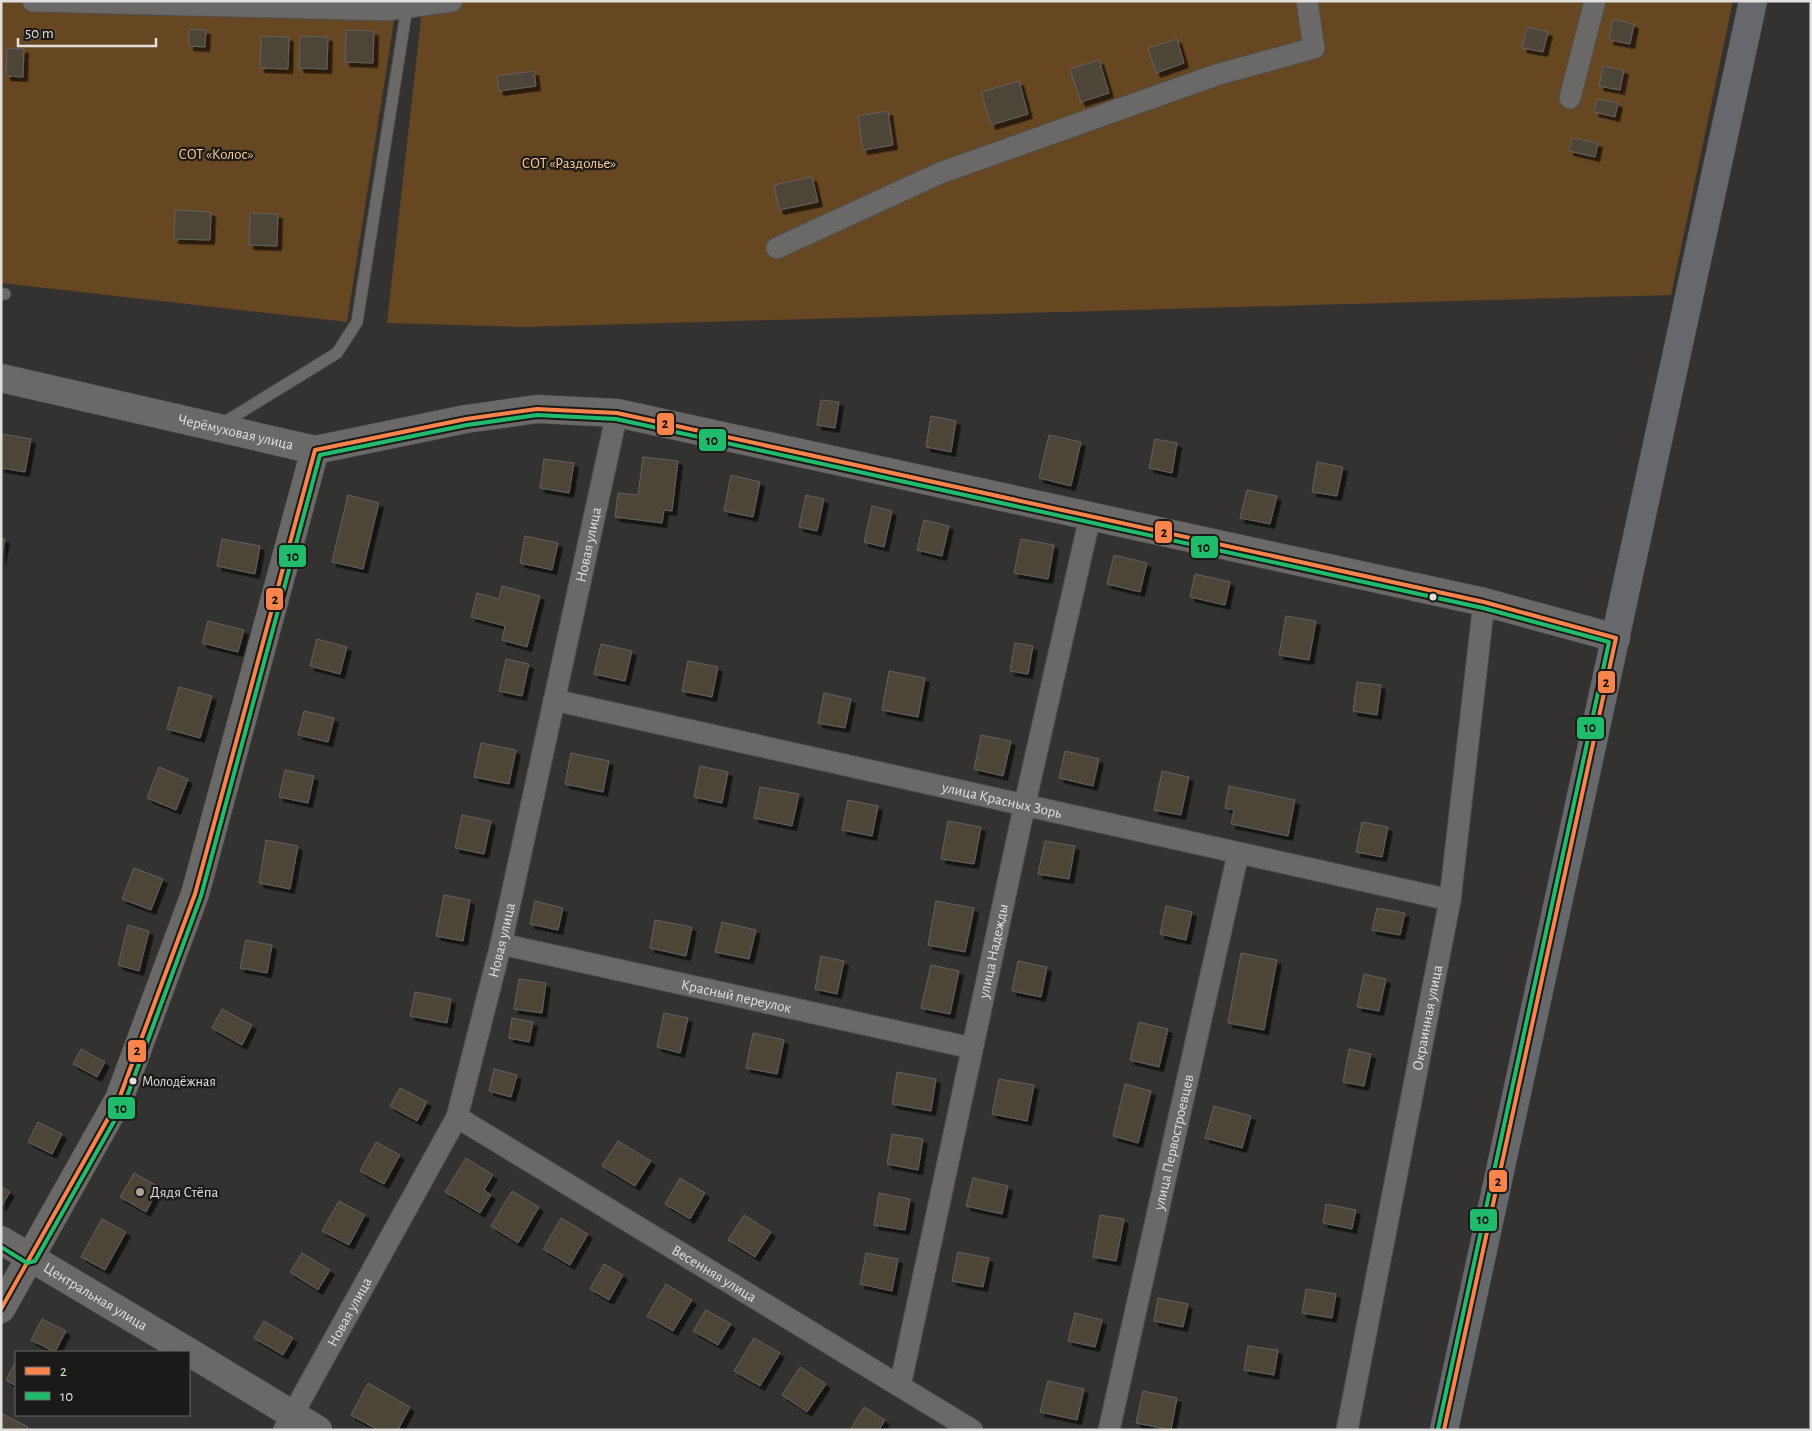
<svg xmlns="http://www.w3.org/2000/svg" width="1812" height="1431" font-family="'Alegreya Sans',sans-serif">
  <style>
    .green { fill: #664721 }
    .building { fill: #4e4539; stroke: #636160; filter: url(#shadow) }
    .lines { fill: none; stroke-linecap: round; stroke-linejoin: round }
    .lane-casing { stroke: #4e4e4c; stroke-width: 13 }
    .street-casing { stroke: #4e4e4c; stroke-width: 23 }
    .secondary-casing { stroke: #4e4e4c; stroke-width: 29 }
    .primary-casing { stroke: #4e4e4c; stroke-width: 29 }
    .lane { stroke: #6a6968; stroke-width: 11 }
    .street { stroke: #6a6968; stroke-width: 21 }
    .secondary { stroke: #6a6968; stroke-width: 28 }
    .primary { stroke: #67686c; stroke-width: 28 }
    .bus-1-casing { stroke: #1b1a18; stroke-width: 8 }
    .bus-2-casing { stroke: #1b1a18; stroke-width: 8 }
    .bus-1 { stroke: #f8844c; stroke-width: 4 }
    .bus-2 { stroke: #20bc6c; stroke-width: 4 }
    .bus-dot { fill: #e1e0de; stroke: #1b1a18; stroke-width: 2 }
    .poi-dot { fill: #a4a3a1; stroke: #1b1a18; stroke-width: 2 }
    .labels { text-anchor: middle; stroke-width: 4.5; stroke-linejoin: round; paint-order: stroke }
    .bus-label { font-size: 14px; fill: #e1e0de; stroke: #1b1a18; text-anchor: start }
    .park-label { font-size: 15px; fill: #fecb96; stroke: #1b1a18 }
    .street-label { font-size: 15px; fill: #e1e0de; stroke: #1b1a18 }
    .poi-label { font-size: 15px; fill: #e1e0de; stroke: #1b1a18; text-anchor: start }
    .line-badge { stroke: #1b1a18; stroke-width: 2 }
    .pale-badge-label { font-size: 14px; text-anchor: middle; font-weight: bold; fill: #111 }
  </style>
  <defs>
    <filter id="shadow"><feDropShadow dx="4.5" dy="4.5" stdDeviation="0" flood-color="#0009"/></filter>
  </defs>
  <rect width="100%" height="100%" fill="#333230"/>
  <path class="green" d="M1 1H397L347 322 1 283Z
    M423 1H1733L1671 295 523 327 387 323Z"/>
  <path class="building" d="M1613 19 1634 24 1630 44 1609 40Z
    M1527 27 1548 32 1543 52 1522 48Z
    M189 29 206 30 205 47 189 46Z
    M346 30 374 31 373 63 345 62Z
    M261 36 289 37 288 69 260 68Z
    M300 36 328 37 327 69 299 68Z
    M1177 39 1184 63 1156 73 1148 48Z
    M7 48 24 49 23 77 6 76Z
    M1099 60 1109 93 1081 102 1070 69Z
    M1603 66 1624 70 1620 90 1599 86Z
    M534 71 536 86 499 91 497 76Z
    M1019 81 1028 114 991 125 981 92Z
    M1597 99 1618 103 1615 117 1594 112Z
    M888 111 893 145 863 150 858 116Z
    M1572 138 1598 143 1595 157 1569 151Z
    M812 177 818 202 779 210 774 185Z
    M175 210 211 212 210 240 174 239Z
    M250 213 278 214 277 246 249 245Z
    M821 400 839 402 835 428 817 425Z
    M931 416 956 421 951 452 926 447Z
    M1 434 31 439 25 472 1 468Z
    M1049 435 1081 442 1071 486 1039 478Z
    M1155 439 1177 443 1172 473 1149 468Z
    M643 457 678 461 672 511 664 510 662 523 615 517 618 493 638 495Z
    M544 459 574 463 569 493 540 488Z
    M1317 462 1343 467 1337 496 1312 492Z
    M731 475 760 482 753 517 724 511Z
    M1247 490 1277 496 1270 524 1240 518Z
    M348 495 379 503 363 569 332 562Z
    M806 495 824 499 817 531 799 527Z
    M872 506 892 511 884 547 864 542Z
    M924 520 949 526 942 556 917 550Z
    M525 536 558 543 552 570 520 563Z
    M1 538 5 539 1 560Z
    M222 539 260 546 255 574 217 566Z
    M1021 539 1054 545 1048 579 1014 573Z
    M1114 555 1147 563 1140 592 1107 584Z
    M1195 574 1230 582 1225 605 1190 597Z
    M502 586 540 596 527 647 502 640 505 626 471 617 477 593 499 599Z
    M1286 616 1316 621 1309 660 1279 655Z
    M208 621 244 630 238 652 202 643Z
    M317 639 347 647 340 674 310 666Z
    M1015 643 1033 646 1028 674 1010 671Z
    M601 644 632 651 625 681 594 674Z
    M506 659 529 664 522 696 499 691Z
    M688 661 718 667 712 697 682 691Z
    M889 671 925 678 918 717 882 710Z
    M1357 682 1381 685 1377 715 1353 711Z
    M179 687 212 696 200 738 167 729Z
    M824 693 851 699 845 728 818 723Z
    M304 711 334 718 328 742 298 735Z
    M981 735 1011 741 1003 776 974 769Z
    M481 743 516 750 509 784 474 777Z
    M1065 751 1099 759 1093 786 1059 778Z
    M571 753 609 761 603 792 565 784Z
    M700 766 728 772 722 803 694 797Z
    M159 767 188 779 176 810 147 798Z
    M285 770 314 776 308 803 279 797Z
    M1162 771 1189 777 1181 815 1154 810Z
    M1229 786 1295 800 1288 836 1231 824 1234 810 1225 808Z
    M760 787 799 794 792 826 754 818Z
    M848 800 878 806 872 836 842 830Z
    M462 815 491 821 484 854 455 848Z
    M948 821 981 827 974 864 941 859Z
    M1362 822 1388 827 1382 857 1356 852Z
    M266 840 298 846 290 889 259 883Z
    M1045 841 1075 846 1069 879 1038 874Z
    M134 868 163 879 151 910 122 899Z
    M444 895 470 900 463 941 436 936Z
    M535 901 563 908 558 930 530 924Z
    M936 901 974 908 965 952 928 945Z
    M1166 906 1192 912 1186 940 1160 934Z
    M1377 908 1405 913 1400 935 1372 930Z
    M655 920 692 927 686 956 650 948Z
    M722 922 756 930 749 959 715 952Z
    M128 925 149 931 139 971 118 965Z
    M246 940 272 945 267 973 240 968Z
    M1241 953 1277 960 1264 1030 1228 1023Z
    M821 956 844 961 837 994 815 989Z
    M1018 961 1047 967 1041 997 1012 991Z
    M931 965 959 971 950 1014 921 1008Z
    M1364 974 1386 979 1379 1011 1357 1007Z
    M519 979 546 983 542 1013 514 1009Z
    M415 992 451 999 447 1023 410 1016Z
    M222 1009 252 1025 242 1045 212 1028Z
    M664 1013 688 1018 680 1053 657 1047Z
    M512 1018 533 1022 529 1042 509 1038Z
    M1139 1022 1168 1029 1159 1067 1130 1060Z
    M753 1033 784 1040 777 1074 746 1068Z
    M81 1049 105 1062 97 1077 73 1064Z
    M1349 1049 1371 1054 1364 1086 1343 1082Z
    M494 1069 517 1075 511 1097 489 1091Z
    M897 1072 936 1079 931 1111 892 1104Z
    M999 1079 1034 1085 1027 1121 992 1114Z
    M1125 1084 1151 1091 1138 1143 1113 1136Z
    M400 1088 427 1102 417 1121 390 1106Z
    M1214 1106 1251 1116 1242 1148 1205 1138Z
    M38 1122 62 1134 52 1154 28 1142Z
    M892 1134 923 1139 918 1170 887 1164Z
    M618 1141 651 1161 635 1186 602 1166Z
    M376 1142 400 1155 384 1184 360 1171Z
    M466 1158 493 1175 484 1190 491 1195 480 1213 445 1192Z
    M134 1173 159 1187 146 1212 120 1197Z
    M680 1178 705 1193 690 1219 665 1204Z
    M973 1178 1008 1186 1002 1214 966 1206Z
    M1 1186 10 1192 1 1207Z
    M512 1191 539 1207 518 1243 491 1226Z
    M879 1193 910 1199 905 1230 874 1225Z
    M339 1201 365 1215 349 1245 322 1231Z
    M1326 1204 1356 1210 1352 1229 1323 1223Z
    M744 1215 771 1232 755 1257 728 1240Z
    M1100 1215 1124 1219 1116 1261 1093 1257Z
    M561 1218 588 1234 570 1265 543 1249Z
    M102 1219 126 1232 105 1270 81 1257Z
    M958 1252 989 1258 983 1287 952 1281Z
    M302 1253 330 1270 318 1290 290 1272Z
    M866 1253 898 1259 892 1291 860 1284Z
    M604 1264 623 1275 609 1300 590 1289Z
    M666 1284 692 1300 673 1331 647 1316Z
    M1306 1289 1336 1294 1332 1318 1302 1313Z
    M1158 1298 1188 1304 1183 1327 1154 1321Z
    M706 1310 731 1324 718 1345 693 1331Z
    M1075 1313 1102 1320 1095 1347 1068 1341Z
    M42 1319 66 1331 55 1352 31 1340Z
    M264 1321 293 1338 283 1355 254 1338Z
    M754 1338 780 1353 760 1386 734 1371Z
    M1248 1346 1278 1350 1274 1375 1244 1370Z
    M16 1361V1386L6 1380Z
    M800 1367 826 1384 807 1412 782 1395Z
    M1048 1381 1084 1389 1077 1420 1040 1412Z
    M368 1383 410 1407 398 1430H378L351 1415Z
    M1143 1391 1177 1398 1171 1430 1136 1423Z
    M864 1407 885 1420 879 1430H850Z
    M1 1413 28 1427 27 1430H1Z"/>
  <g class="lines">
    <g class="lane-casing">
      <path id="lane" d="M1 294H5
        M220 425 337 353 357 322 407 7"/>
    </g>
    <g class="street-casing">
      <g id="street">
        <path d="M33 1 387 10 452 1"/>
        <path d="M1570 98 1595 1"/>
        <path d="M777 248 940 173 1216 75 1314 48 1307 1"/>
        <path id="s1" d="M554 700 1450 900"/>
        <path id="s2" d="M501 944 972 1048"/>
        <path id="s3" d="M457 1117 972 1430"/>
        <path id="s4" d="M900 1386 1025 803 1090 517"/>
        <path id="s5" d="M284 1430 457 1117 501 944 617 413"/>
        <path id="s6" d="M1109 1430 1238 854"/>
        <path id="s7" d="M1347 1430 1450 900 1484 602"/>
      </g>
    </g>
    <g class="secondary-casing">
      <g id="secondary">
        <path id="s8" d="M1 378 315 450 466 419 537 409 617 413 1484 602 1616 638"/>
        <path id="s9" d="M1 1240 189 1352"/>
        <path d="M1 1309 119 1099 195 894 315 450"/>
        <path d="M189 1352 318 1430"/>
      </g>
    </g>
    <g class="primary-casing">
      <path id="primary" d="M1444 1430 1753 1"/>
    </g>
    <use href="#lane" class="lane"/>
    <use href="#street" class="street"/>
    <use href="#secondary" class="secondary"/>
    <use href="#primary" class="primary"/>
    <g class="bus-1-casing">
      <path id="bus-1" d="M1 1309 119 1099 195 894 315 450 466 419 537 409 617 413 1484 602 1616 638 1444 1430"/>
    </g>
    <g class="bus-2-casing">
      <path id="bus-2" d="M1 1247 27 1263 35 1261 125 1102 201 896 320 455 467 425 537 415 616 419 1483 608 1609 642 1438 1429"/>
    </g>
    <use href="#bus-1" class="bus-1"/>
    <use href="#bus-2" class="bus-2"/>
  </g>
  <g class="bus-dot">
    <circle cx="1433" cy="597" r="4.5"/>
    <circle cx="133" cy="1081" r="4.5"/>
  </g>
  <circle class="poi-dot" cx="140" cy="1192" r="5"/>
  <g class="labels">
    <g class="bus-label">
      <text x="142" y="1086">Молодёжная</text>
    </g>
    <g class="park-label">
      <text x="216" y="159">СОТ «Колос»</text>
      <text x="569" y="168">СОТ «Раздолье»</text>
    </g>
    <g class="street-label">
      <text dy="5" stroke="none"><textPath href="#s8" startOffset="241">Черёмуховая улица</textPath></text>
      <text dy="5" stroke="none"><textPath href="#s5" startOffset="945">Новая улица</textPath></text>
      <text dy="5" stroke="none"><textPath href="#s1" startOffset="459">улица Красных Зорь</textPath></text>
      <text dy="5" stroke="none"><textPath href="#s5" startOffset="540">Новая улица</textPath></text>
      <text dy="5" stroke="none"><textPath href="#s4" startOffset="445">улица Надежды</textPath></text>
      <text dy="5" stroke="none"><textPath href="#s2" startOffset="241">Красный переулок</textPath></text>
      <text dy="5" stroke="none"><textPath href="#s7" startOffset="420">Окраинная улица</textPath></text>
      <text dy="5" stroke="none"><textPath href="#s6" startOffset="295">улица Первостроевцев</textPath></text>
      <text dy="5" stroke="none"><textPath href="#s3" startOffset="301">Весенняя улица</textPath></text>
      <text dy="5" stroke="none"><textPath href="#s9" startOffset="110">Центральная улица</textPath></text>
      <text dy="5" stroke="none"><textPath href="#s5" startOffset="135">Новая улица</textPath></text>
    </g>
    <g class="poi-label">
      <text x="150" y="1197">Дядя Стёпа</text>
    </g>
  </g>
  <g class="line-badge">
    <rect x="656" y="412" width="19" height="24" rx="5" fill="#f8844c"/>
    <rect x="698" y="428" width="29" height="24" rx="5" fill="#20bc6c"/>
    <rect x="1154" y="520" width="19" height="24" rx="5" fill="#f8844c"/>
    <rect x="1190" y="535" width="29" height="24" rx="5" fill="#20bc6c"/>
    <rect x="278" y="544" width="29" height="24" rx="5" fill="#20bc6c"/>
    <rect x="265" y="587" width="19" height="24" rx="5" fill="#f8844c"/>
    <rect x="1597" y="670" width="19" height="24" rx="5" fill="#f8844c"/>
    <rect x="1576" y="716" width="29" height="24" rx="5" fill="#20bc6c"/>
    <rect x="127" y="1039" width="20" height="24" rx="5" fill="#f8844c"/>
    <rect x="107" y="1096" width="29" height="24" rx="5" fill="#20bc6c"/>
    <rect x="1488" y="1169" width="20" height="24" rx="5" fill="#f8844c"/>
    <rect x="1469" y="1208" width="29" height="24" rx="5" fill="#20bc6c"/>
  </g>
  <g class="pale-badge-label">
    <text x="665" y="428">2</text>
    <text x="712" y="445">10</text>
    <text x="1164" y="537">2</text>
    <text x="1204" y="552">10</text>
    <text x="293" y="561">10</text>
    <text x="275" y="604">2</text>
    <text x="1606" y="687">2</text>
    <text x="1590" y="732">10</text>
    <text x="137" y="1055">2</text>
    <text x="121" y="1113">10</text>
    <text x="1498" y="1186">2</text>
    <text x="1483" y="1224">10</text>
  </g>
  <rect width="1812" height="1431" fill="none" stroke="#e1e0de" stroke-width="5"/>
  <rect x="15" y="1351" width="175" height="65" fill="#1b1a18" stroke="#6a6967"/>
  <rect x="25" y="1367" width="25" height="8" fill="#f8844c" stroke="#6a6967"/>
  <text x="60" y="1376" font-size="15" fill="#e1e0de">2</text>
  <rect x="25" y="1392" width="25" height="8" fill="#20bc6c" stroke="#6a6967"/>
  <text x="60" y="1401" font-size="15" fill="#e1e0de">10</text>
  <path d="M18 38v8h138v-8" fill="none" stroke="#e1e0de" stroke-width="2.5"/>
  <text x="25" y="38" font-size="15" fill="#e1e0de" stroke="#1b1a18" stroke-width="4" paint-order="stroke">50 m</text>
</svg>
